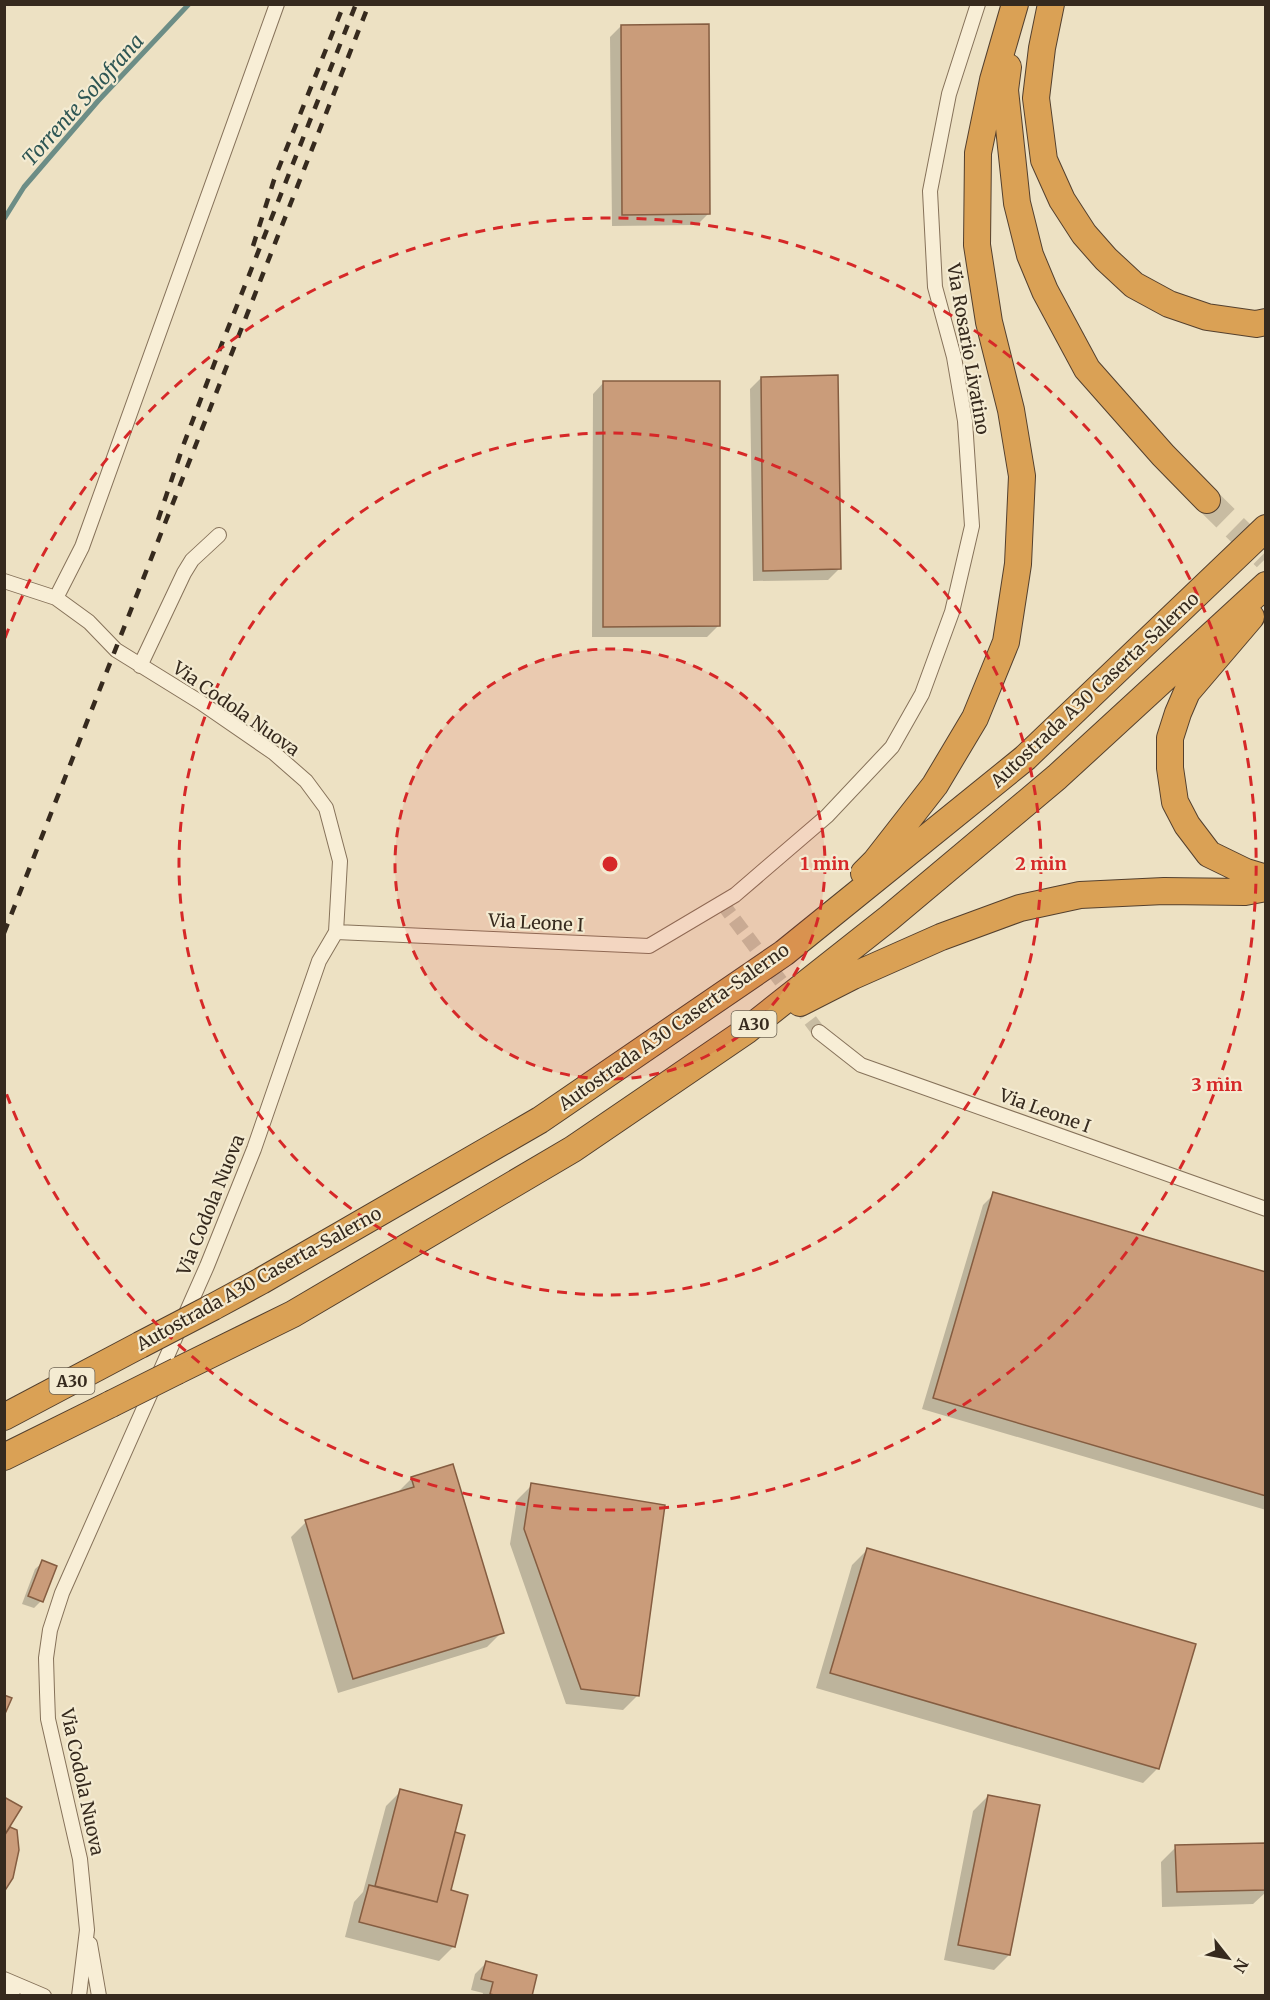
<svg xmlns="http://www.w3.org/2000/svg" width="1270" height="2000" font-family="Merriweather,serif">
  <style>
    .shadow { fill: #0003 }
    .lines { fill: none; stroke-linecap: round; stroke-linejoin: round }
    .stream { stroke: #6c8d86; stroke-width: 5 }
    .building { fill: #ca9c7a; stroke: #855d41; stroke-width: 1.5 }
    .minor-tunnel { stroke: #c8bca2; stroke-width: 14; stroke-dasharray: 14 7; stroke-linecap: butt }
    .motorway-tunnel { stroke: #c8bca2; stroke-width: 26; stroke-dasharray: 26 13; stroke-linecap: butt }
    .minor-casing { stroke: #86725a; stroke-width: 16 }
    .motorway-casing { stroke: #54402e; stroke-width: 28 }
    .minor { stroke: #f8eed6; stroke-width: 14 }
    .motorway { stroke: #daa155; stroke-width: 26 }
    .rail { stroke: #362a1e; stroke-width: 4.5; stroke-dasharray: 10 10; stroke-linecap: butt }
    .motorway-bridge-casing { stroke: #54402e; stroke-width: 28; stroke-linecap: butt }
    .motorway-bridge { stroke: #daa155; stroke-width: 26 }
    .ring { fill: none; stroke: #d62828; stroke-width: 3; stroke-dasharray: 10 8 }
    .labels { text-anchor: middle; stroke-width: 4.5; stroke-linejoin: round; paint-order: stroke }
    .shield { fill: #f4ebd2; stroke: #6f6454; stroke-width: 1.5 }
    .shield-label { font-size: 16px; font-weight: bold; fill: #362a1e }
    .street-label { font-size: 18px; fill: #362a1e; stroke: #f4ebd2 }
    .water-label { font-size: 20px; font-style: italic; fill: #2e5654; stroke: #f4ebd2 }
    .centre { fill: #d62828; stroke: #f4ebd2; stroke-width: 3 }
    .ring-label { font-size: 18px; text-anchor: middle; font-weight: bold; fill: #d62828; stroke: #f4ebd2; stroke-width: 4.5; stroke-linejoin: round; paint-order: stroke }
  </style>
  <rect width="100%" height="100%" fill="#ede1c3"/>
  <path class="shadow" d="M621 26 708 214 697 225 612 226 610 37Z
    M761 378 839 569 828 580 753 581 750 389Z
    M604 382 718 626 707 637H592L593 394Z
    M994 1194 1266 1273V1510L922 1409 983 1205Z
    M412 1478 502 1632 487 1647 338 1693 291 1537 306 1522 397 1493Z
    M532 1485 638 1695 623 1710 566 1704 510 1544 517 1500Z
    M867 1550 1158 1768 1143 1783 816 1688 852 1565Z
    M43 1562 41 1601 34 1608 22 1604 35 1569Z
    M401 1791 449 1891 454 1946 439 1961 345 1937 354 1902 363 1892 386 1806Z
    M988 1796 1009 1955 994 1970 944 1960 973 1811Z
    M1266 1844V1892L1253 1904 1162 1907 1161 1862 1176 1847Z
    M486 1963 530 1996H482L483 1993 471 1990 475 1974Z"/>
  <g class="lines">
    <path class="stream" d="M4 219 24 187 98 101 189 4"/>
  </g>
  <path class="building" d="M709 24 710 214 622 215 621 25Z
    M838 375 841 569 763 571 761 377Z
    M603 381H720V626L603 627Z
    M993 1192 1266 1272V1496L933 1398Z
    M453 1464 504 1633 353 1679 305 1520 414 1487 411 1477Z
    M531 1483 665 1505 639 1696 581 1689 524 1529Z
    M867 1548 1196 1644 1159 1769 830 1673Z
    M42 1560 57 1566 43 1602 28 1596Z
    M4 1695 12 1698 4 1716Z
    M400 1789 462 1805 437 1902 375 1886Z
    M988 1795 1040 1805 1010 1955 958 1945Z
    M4 1797 22 1807 4 1836Z
    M10 1827 17 1830 19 1850 13 1878 4 1892V1836Z
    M455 1832 465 1835 451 1890 468 1895 455 1947 359 1922 369 1885 437 1902Z
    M1266 1843V1890L1177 1892 1175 1845Z
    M486 1961 537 1975 532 1996H498L490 1994 493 1982 481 1979Z"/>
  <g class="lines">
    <path class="minor-tunnel" d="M722 903 819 1032"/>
    <path class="motorway-tunnel" d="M1207 500 1266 558"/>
    <g class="minor-casing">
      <path id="minor" d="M4 581 56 598 89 622 116 650 200 702 274 753 306 781 326 808 340 861 336 932 319 961 254 1149 207 1266 62 1593 50 1630 46 1658 47 1692 48 1719 80 1859 87 1930 79 1996
        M56 598 82 547 277 4
        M140 666 184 573 192 560 219 535
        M336 932 649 946 735 895 827 816 892 747 922 694 952 612 972 526 965 421 954 357 935 287 930 191 949 94 978 4
        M819 1032 861 1065 1266 1209
        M90 1944 99 1996
        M4 1979 44 1996
        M4 1986 13 1996"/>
    </g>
    <g class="motorway-casing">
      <path id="motorway" d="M1051 4 1042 48 1036 98 1044 160 1062 200 1084 234 1106 259 1134 285 1169 304 1207 317 1256 324 1266 322
        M1008 67 1005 90 1017 203 1030 255 1045 291 1087 369 1163 455 1207 500
        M1251 617 1187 692 1178 713 1170 738V768L1175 802 1187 825 1209 854 1246 872 1266 878
        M864 873 875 862 935 785 975 718 1006 642 1018 564 1022 476 1011 410 989 322 977 245 978 153 993 80 1015 4
        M800 1003 853 976 941 937 1020 908 1080 895 1164 891 1245 892 1266 888
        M213 1307 261 1281 540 1120 784 953 1025 758 1266 528
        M177 1371 293 1314 573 1149 746 1031 889 918 1057 777 1266 585
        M4 1417 140 1345
        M4 1457 111 1404"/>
    </g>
    <use href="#minor" class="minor"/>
    <use href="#motorway" class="motorway"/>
    <path class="rail" d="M253 246 274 180 344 4
      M158 520 183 446 221 346 356 4
      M4 933 369 4"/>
    <g class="motorway-bridge-casing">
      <path id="motorway-bridge" d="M140 1345 213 1307
        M111 1404 177 1371"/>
    </g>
    <use href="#motorway-bridge" class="motorway-bridge"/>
  </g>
  <circle cx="610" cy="864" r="215" fill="#d62828" fill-opacity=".12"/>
  <g class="ring">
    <circle cx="610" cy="864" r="215"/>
    <circle cx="610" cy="864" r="431"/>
    <path d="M5 638A646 646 0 1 1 5 1090"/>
  </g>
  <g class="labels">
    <g class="shield">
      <rect x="731.5" y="1011" width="45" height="26" rx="4.5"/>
      <rect x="49.5" y="1368" width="45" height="26" rx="4.5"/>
    </g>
    <g class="shield-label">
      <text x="754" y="1030">A30</text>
      <text x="72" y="1387">A30</text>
    </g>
    <g class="street-label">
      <text transform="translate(968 349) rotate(80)" y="6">Via Rosario Livatino</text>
      <text transform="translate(1095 690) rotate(-43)" y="6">Autostrada A30 Caserta-Salerno</text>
      <text transform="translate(236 709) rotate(35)" y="6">Via Codola Nuova</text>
      <text transform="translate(536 923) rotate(3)" y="6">Via Leone I</text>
      <text transform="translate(674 1027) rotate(-35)" y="6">Autostrada A30 Caserta-Salerno</text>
      <text transform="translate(1045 1111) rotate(20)" y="6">Via Leone I</text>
      <text transform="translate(211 1205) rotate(-68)" y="6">Via Codola Nuova</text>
      <text transform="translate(259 1279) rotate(-29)" y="6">Autostrada A30 Caserta-Salerno</text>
      <text transform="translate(82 1782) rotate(78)" y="6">Via Codola Nuova</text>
    </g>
    <g class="water-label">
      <text transform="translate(83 100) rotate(-48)" y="7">Torrente Solofrana</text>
    </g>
  </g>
  <circle cx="610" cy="864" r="9" class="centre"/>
  <g class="ring-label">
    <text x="825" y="870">1 min</text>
    <text x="1041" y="870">2 min</text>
    <text x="1217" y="1091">3 min</text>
  </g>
  <rect width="1270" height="2000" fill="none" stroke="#362a1e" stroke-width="12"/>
  <g transform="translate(1228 1958) rotate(121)" stroke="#f4ebd2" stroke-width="4.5" paint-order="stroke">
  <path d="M0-4.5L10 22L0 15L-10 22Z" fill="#362a1e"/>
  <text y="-9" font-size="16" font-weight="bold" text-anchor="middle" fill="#362a1e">N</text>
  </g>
</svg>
